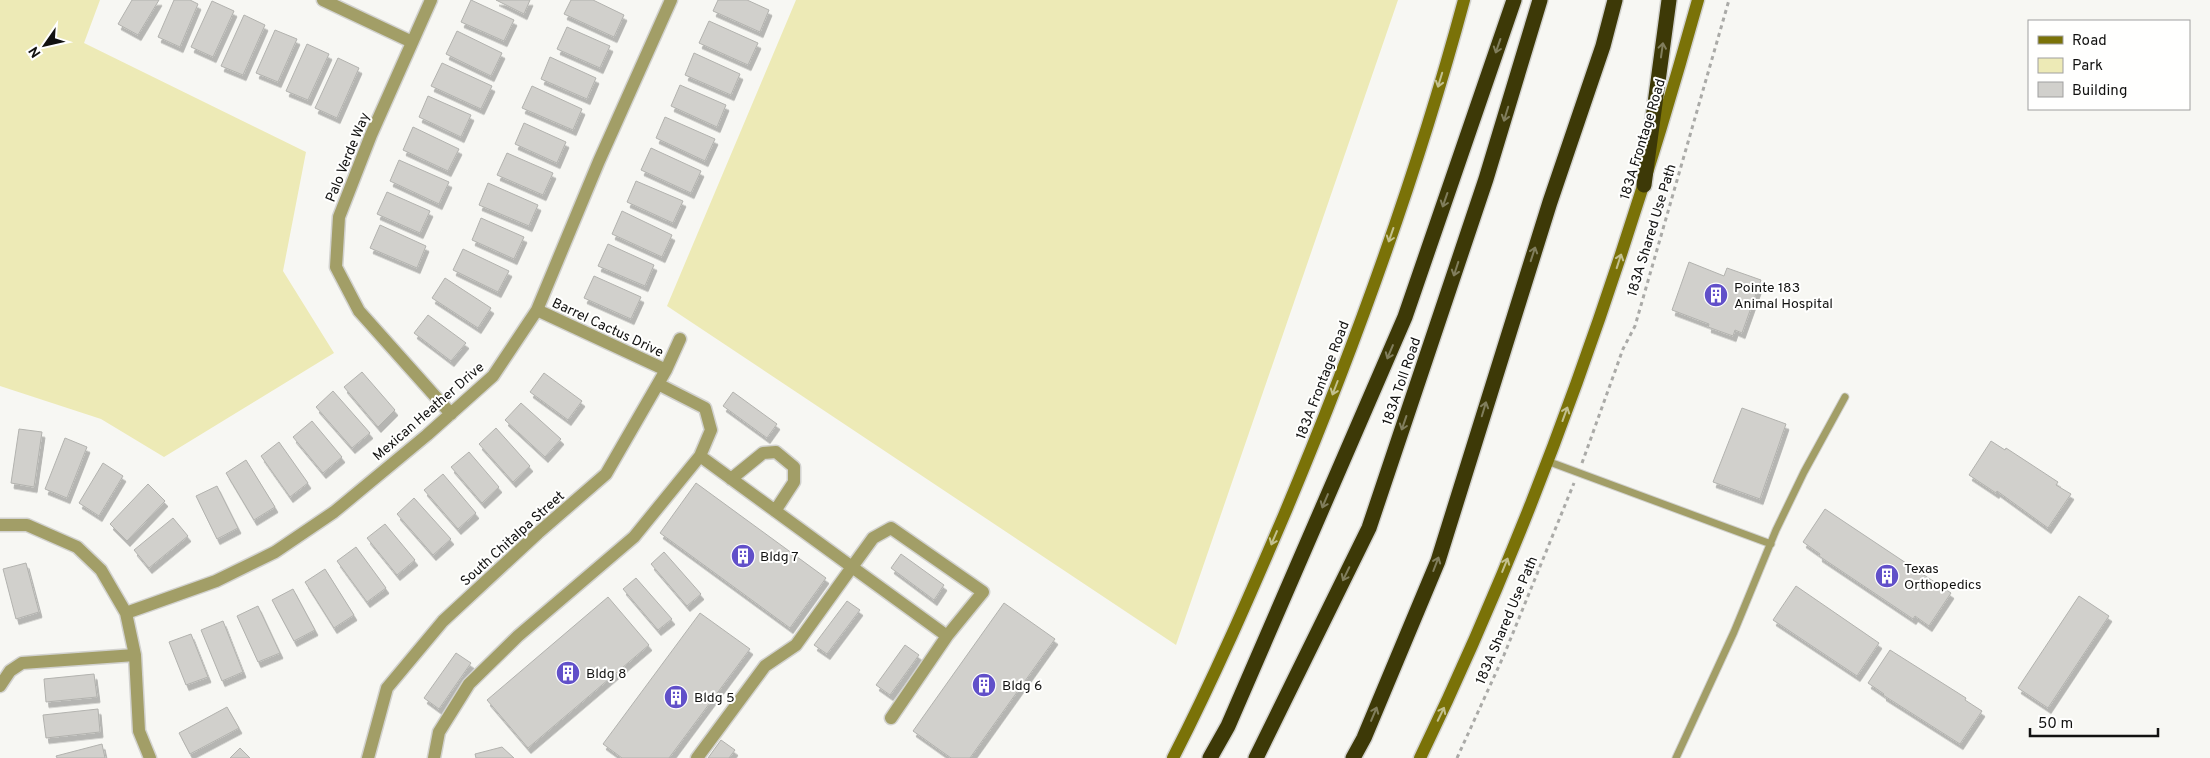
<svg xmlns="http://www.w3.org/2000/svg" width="2210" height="758" font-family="Overpass,sans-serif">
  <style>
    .green { fill: #edeab6 }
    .building { fill: #d1d0cc; stroke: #b2b2ae; filter: url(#shadow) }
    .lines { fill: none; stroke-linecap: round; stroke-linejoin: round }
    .lane-casing { stroke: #d2d2cf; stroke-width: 9 }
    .street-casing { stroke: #d2d2cf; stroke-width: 15 }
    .secondary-casing { stroke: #d2d2cf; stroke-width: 15 }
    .highway-casing { stroke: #d2d2cf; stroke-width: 18 }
    .path { stroke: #aaaaa7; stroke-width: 3; stroke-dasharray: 4 4; stroke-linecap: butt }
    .lane { stroke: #a29e67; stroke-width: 7 }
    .street { stroke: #a29e67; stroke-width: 12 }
    .secondary { stroke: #7a7208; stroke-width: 12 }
    .highway { stroke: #3d3907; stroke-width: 15 }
    .oneway { stroke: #817e5d }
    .oneway2 { stroke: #c3c08f }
    .labels { text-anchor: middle; stroke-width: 4; stroke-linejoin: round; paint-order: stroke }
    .street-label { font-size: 14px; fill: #121211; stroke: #fffffe }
    .poi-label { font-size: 14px; fill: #121211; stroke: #fffffe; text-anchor: start }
  </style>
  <defs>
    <filter id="shadow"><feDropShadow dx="3" dy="5.5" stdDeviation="0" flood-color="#0004"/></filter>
  </defs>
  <rect width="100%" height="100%" fill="#f7f7f3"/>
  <path class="green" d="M0 0H100L84 43 306 152 283 271 334 353 164 457 101 419 0 386Z
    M796 0H1398L1176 645 667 306Z"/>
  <path class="building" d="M132 0H159L138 35 118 24Z
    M174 0H190L198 4 180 47 158 37Z
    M471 0 514 20 504 41 461 22Z
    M496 0H530L524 14Z
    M571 0H593L624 15 614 37 564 14Z
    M718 0H747L769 10 760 32 713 11Z
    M212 1 234 11 213 57 191 47Z
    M244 15 265 25 243 75 221 66Z
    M709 21 758 43 748 65 699 43Z
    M567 27 610 46 600 68 557 49Z
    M275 30 297 39 278 82 256 73Z
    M457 31 502 53 491 76 446 54Z
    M307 44 329 54 308 100 286 91Z
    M694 53 740 74 731 95 685 75Z
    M550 57 596 78 587 99 541 79Z
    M338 58 359 68 337 118 315 108Z
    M442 63 492 86 481 109 431 86Z
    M680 85 726 105 717 127 671 106Z
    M532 86 582 109 573 130 522 108Z
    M428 96 471 115 461 137 419 117Z
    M665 117 715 139 705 161 656 138Z
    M524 123 566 142 557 163 515 144Z
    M413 127 459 149 448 171 403 150Z
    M651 148 701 171 691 193 641 170Z
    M507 153 553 173 543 195 497 175Z
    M399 160 449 182 439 204 390 181Z
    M636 181 683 201 673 223 627 202Z
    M488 183 538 205 529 226 479 205Z
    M387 192 430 211 420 233 377 214Z
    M622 211 672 235 662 257 612 234Z
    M481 218 524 237 514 259 472 240Z
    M380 225 426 246 417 268 370 248Z
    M608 244 654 265 645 286 598 266Z
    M463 249 509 271 498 292 453 270Z
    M1689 262 1724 276 1727 268 1761 280 1742 333 1735 330 1733 336 1708 327 1709 324 1672 310Z
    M594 276 641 297 631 319 584 298Z
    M445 278 491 308 478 328 432 298Z
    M428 315 466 343 451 361 414 333Z
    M362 372 395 410 378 427 344 387Z
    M544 373 582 401 568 420 530 392Z
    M333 391 370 433 352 448 316 407Z
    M733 392 777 424 767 438 723 406Z
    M521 403 561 439 545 457 505 420Z
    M1742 408 1786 424 1760 499 1713 482Z
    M312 421 342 457 323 473 293 437Z
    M496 428 530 466 513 482 479 444Z
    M19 429 42 432 34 487 11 483Z
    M65 438 87 447 67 498 45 489Z
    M1991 441 2005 450 2006 448 2058 482 2056 485 2071 494 2048 528 1997 491 1996 493 1969 475Z
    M279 442 308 483 290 497 261 456Z
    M469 452 499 487 482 503 451 467Z
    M246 460 275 507 254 520 226 473Z
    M103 463 123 476 99 516 79 503Z
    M443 474 476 513 458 529 424 490Z
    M696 483 826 578 790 628 660 533Z
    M148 484 165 501 127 541 110 524Z
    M217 486 238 528 217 539 196 496Z
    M414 498 451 539 433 555 397 514Z
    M1825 509 1951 593 1929 626 1915 616 1913 619 1819 556 1820 554 1803 542Z
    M173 518 188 536 149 568 134 550Z
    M385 524 415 560 397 575 367 538Z
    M356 547 386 588 367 602 337 561Z
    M664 552 701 594 687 606 651 564Z
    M901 554 944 585 934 600 891 568Z
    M26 563 39 612 16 619 3 569Z
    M325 569 354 615 334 628 305 582Z
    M636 578 672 619 658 630 623 589Z
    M1796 586 1879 643 1857 676 1773 620Z
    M293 589 315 630 294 641 272 600Z
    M2079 596 2109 616 2048 708 2018 688Z
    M608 597 649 645 528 748 487 700Z
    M847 601 860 610 827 654 814 645Z
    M1004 603 1055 639 970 758H951L913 731Z
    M258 606 280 653 258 662 237 616Z
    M700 613 750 649 669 758H622L603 744Z
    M223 621 243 672 222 681 201 630Z
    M191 634 208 677 186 685 169 642Z
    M905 645 919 655 890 695 876 685Z
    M1890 650 1966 698 1965 700 1982 711 1960 744 1883 695 1884 694 1868 683Z
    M456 653 471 663 439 709 424 698Z
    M94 674 97 697 46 702 44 679Z
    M227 707 239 728 190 754 179 733Z
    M98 709 100 732 46 738 43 715Z
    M721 740 735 750 729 758H708Z
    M102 744 105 758H57L56 756Z
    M502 747 514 758H476L475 754Z
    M240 748 250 758H230Z"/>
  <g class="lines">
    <g class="lane-casing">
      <path id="lane" d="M1547 461 1771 544
        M1676 758 1734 632 1776 530 1804 472 1845 397"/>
    </g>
    <g class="street-casing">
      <path id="street" d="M323 0 412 42
        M431 0 371 135 339 217 336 267 359 311 451 414
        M537 310 666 370
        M658 384 705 408 711 430 700 456 852 567 796 645 765 666 697 758
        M731 479 763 453 776 452 794 467V482L775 511
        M0 525H27L77 547 101 570 126 613 135 655 139 731 150 758
        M126 613 216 581 275 552 334 512 427 435 493 376 537 310 599 161 671 0
        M0 686 10 671 22 663 135 655
        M891 718 947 636 852 567 873 538 891 528 983 592 947 636
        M368 758 387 688 443 621 538 533 606 474 666 370 680 339
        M434 758 439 732 469 684 518 636 634 537 700 456"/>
    </g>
    <g class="secondary-casing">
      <path id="secondary" d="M1173 758C1214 678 1250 595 1285 513 1355 346 1417 175 1464 0
        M1420 758C1537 516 1626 259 1698 0"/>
    </g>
    <g class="highway-casing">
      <path id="highway" d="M1644 185 1669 0
        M1210 758 1228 726 1405 317 1514 0
        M1256 758 1369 528 1486 179 1540 0
        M1353 758 1364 738 1438 561 1550 202 1603 46 1615 0"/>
    </g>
    <path class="path" d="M1582 463 1623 349 1635 326 1729 0
      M1457 758 1504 655 1574 483"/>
    <use href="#lane" class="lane"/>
    <use href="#street" class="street"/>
    <use href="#secondary" class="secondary"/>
    <use href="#highway" class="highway"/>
  </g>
  <defs><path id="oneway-shaft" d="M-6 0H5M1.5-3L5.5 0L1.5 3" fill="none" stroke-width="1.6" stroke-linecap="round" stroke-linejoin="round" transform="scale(1.25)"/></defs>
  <g class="oneway">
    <use href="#oneway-shaft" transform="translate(1498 46) rotate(109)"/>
    <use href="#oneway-shaft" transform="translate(1662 50) rotate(-82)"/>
    <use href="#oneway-shaft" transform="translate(1506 114) rotate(107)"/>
    <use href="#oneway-shaft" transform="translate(1445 200) rotate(109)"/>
    <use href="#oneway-shaft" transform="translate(1533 254) rotate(-72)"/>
    <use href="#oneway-shaft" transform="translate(1456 269) rotate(108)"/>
    <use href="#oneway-shaft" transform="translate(1390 352) rotate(113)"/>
    <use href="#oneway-shaft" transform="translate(1484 409) rotate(-73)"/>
    <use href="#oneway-shaft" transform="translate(1404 423) rotate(109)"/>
    <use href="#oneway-shaft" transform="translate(1325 501) rotate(113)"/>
    <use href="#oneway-shaft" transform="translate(1436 564) rotate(-69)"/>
    <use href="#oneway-shaft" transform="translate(1346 574) rotate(116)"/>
    <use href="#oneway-shaft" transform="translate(1374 714) rotate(-67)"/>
  </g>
  <g class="oneway2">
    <use href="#oneway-shaft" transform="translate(1440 80) rotate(107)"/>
    <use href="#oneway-shaft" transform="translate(1391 235) rotate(109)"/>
    <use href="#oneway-shaft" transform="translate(1619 261) rotate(-72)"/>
    <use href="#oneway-shaft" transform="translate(1335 388) rotate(111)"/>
    <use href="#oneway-shaft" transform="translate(1565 414) rotate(-70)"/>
    <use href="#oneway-shaft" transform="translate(1274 538) rotate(113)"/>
    <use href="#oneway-shaft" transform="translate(1505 565) rotate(-68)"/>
    <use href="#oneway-shaft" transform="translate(1441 714) rotate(-64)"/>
  </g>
  <defs>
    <g id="building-disc" transform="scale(1.25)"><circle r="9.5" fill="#6150c9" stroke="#fffffe"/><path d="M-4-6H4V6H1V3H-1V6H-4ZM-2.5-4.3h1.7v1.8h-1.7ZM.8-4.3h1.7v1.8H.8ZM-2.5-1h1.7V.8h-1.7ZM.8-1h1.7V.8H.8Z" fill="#fff"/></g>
  </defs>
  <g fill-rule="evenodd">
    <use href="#building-disc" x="1716" y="295"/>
    <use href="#building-disc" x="743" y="556"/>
    <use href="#building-disc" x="1887" y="576"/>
    <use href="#building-disc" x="568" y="673"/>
    <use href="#building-disc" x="984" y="685"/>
    <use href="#building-disc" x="676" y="697"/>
  </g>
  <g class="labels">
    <g class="street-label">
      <text transform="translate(1642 139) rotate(-73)" y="5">183A Frontage Road</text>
      <text transform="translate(347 157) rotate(-68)" y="5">Palo Verde Way</text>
      <text transform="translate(1651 230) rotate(-73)" y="5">183A Shared Use Path</text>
      <text transform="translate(608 327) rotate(25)" y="5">Barrel Cactus Drive</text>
      <text transform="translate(1322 380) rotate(-69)" y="5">183A Frontage Road</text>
      <text transform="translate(1401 381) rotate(-71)" y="5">183A Toll Road</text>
      <text transform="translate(428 411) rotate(-41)" y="5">Mexican Heather Drive</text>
      <text transform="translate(512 538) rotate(-42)" y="5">South Chitalpa Street</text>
      <text transform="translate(1506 620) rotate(-67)" y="5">183A Shared Use Path</text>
    </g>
    <g class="poi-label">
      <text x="1734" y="292">Pointe 183<tspan x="1734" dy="16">Animal Hospital</tspan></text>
      <text x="760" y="561">Bldg 7</text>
      <text x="1904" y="573">Texas<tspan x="1904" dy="16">Orthopedics</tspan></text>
      <text x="586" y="678">Bldg 8</text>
      <text x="1002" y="690">Bldg 6</text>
      <text x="694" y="702">Bldg 5</text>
    </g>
  </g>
  <rect x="2028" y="20" width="162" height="90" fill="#fffffe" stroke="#a0a09f"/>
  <rect x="2038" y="36" width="25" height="8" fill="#7a7208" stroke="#a0a09f"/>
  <text x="2072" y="45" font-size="15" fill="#121211">Road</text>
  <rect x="2038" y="58" width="25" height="15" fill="#edeab6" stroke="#a0a09f"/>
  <text x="2072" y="70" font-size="15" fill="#121211">Park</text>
  <rect x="2038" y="82" width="25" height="15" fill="#d1d0cc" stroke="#a0a09f"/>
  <text x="2072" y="95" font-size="15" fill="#121211">Building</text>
  <g transform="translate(45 45) rotate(236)" stroke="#fffffe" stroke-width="4" paint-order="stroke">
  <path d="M0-4L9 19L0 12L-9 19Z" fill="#121211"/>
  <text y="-8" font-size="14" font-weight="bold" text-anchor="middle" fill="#121211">N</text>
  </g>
  <path d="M2030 728v8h128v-8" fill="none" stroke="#121211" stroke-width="2.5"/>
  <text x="2038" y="728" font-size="15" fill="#121211" stroke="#fffffe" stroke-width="4" paint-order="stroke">50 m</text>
</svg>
